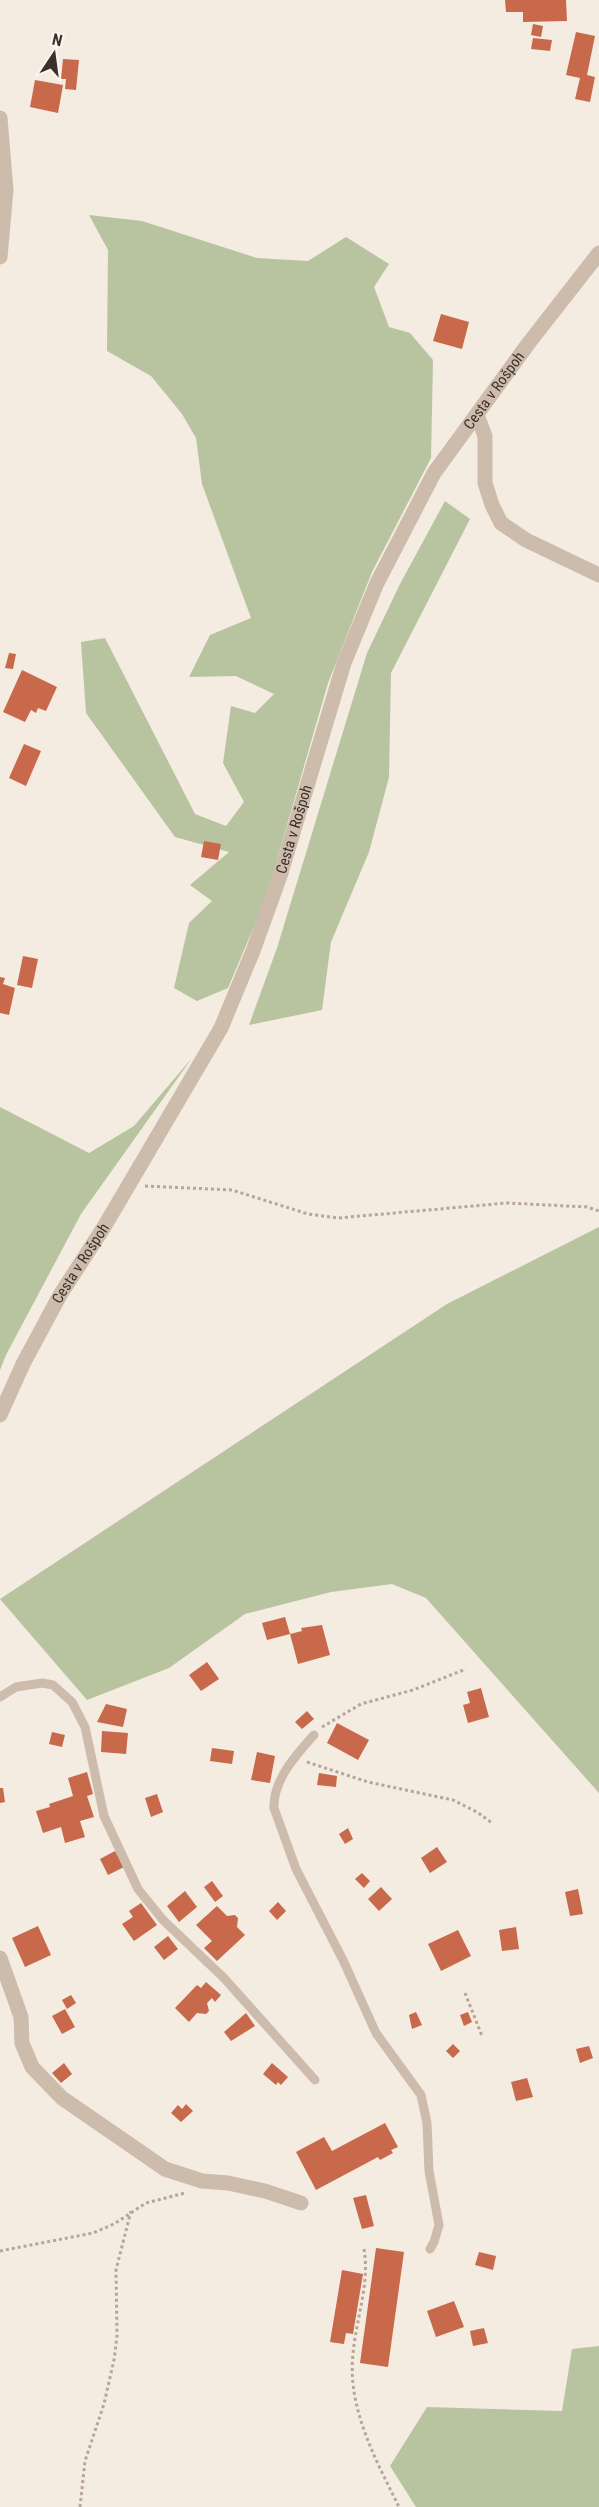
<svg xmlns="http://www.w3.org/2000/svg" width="599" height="2507" font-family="'Roboto Condensed',sans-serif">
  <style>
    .green { fill: #b8c4a0 }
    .building { fill: #c8694b }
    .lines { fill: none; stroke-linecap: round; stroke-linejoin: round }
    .path { stroke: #b9a596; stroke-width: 3; stroke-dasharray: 3 3; stroke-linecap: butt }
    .service { stroke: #cdbbac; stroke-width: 9 }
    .minor { stroke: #cdbbac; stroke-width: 15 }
    .tertiary { stroke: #cdbbac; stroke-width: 15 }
    .labels { text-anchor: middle; stroke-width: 4.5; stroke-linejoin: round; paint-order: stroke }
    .street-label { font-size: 15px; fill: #3b302b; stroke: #fbf5ee }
  </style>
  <rect width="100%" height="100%" fill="#f4ebe1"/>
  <path class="green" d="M89 215 142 221 257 258 308 261 346 237 389 264 374 287 389 327 410 333 433 360 431 458 372 572 328 683 266 898 228 988 197 1001 174 988 189 923 212 901 190 885 229 852 175 837 86 713 81 642 105 638 195 814 226 826 244 802 223 763 231 706 255 713 274 694 236 676 189 677 210 635 251 618 202 484 196 438 182 414 151 376 107 351 108 250Z
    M445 501 470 519 391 673 389 777 369 852 331 942 322 1010 249 1025 277 948 367 653 400 584Z
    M192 1058 81 1214 6 1355 0 1370V1107L89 1153 134 1126Z
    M599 1227V1793L426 1598 392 1584 331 1592 245 1614 169 1668 87 1700 0 1599 447 1304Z
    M599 2346V2507H416L390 2466 427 2407 562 2411 572 2349Z"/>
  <path class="building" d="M505 0H566L567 21 523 22V12H506Z
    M533 24 543 26 541 37 531 35Z
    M576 32 595 36 587 75 595 77 590 102 575 99 580 78 566 75Z
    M533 38 552 40 550 51 531 49Z
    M63 59 79 60 76 90 65 89 66 79H61Z
    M35 80 63 85 58 113 30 107Z
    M441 314 469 322 462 349 433 341Z
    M9 653 16 654 13 669 5 668Z
    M22 670 57 687 46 711 38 708 36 713 31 710 25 722 3 712Z
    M24 744 41 751 26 786 9 778Z
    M204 841 221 844 218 860 201 857Z
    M23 956 38 959 32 988 17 985Z
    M0 977 5 978 3 984 15 988 9 1015 0 1013Z
    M285 1617 290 1634 267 1640 262 1623Z
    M322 1625 330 1655 298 1664 290 1634 302 1631 301 1628Z
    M207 1662 219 1679 201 1691 189 1675Z
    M481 1688 489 1717 468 1723 463 1705 470 1703 467 1692Z
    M106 1704 127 1709 123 1727 97 1722Z
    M307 1711 314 1719 302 1729 295 1722Z
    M337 1723 369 1740 358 1760 327 1743Z
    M102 1731 128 1733 126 1754 101 1752Z
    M52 1732 65 1735 62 1747 49 1744Z
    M212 1748 234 1751 232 1764 210 1761Z
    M257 1752 275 1756 270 1783 251 1780Z
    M87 1772 93 1794 87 1796 94 1817 80 1821 85 1837 65 1843 61 1827 43 1833 36 1811 50 1807 49 1804 73 1796 68 1778Z
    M319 1773 337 1776 336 1787 317 1785Z
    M0 1788H3L5 1802 0 1803Z
    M157 1794 163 1812 151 1817 145 1798Z
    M348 1828 353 1839 345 1844 339 1834Z
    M437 1847 447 1862 430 1873 421 1858Z
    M115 1851 124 1867 108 1875 100 1859Z
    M362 1873 370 1881 364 1888 355 1879Z
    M212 1881 223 1896 215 1902 204 1887Z
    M381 1887 392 1899 379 1911 368 1899Z
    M578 1889 583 1914 570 1916 565 1892Z
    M185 1891 197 1907 179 1922 167 1906Z
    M278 1902 286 1911 277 1920 269 1911Z
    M141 1903 157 1925 134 1941 122 1924 133 1917 129 1911Z
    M217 1906 227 1916 235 1915 238 1918 237 1927 245 1935 217 1961 204 1948 212 1941 196 1925Z
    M38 1926 51 1955 25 1967 12 1938Z
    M516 1927 519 1949 502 1951 499 1930Z
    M458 1930 471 1956 441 1971 428 1944Z
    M168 1936 178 1949 164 1960 154 1947Z
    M206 1982 221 1995 215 2002 212 1998 207 2003 209 2011 206 2014 197 2013 189 2022 175 2008 197 1985 201 1988Z
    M71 1995 76 2003 67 2009 62 2000Z
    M65 2009 75 2027 62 2034 52 2016Z
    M416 2012 422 2025 412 2029 409 2015Z
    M468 2012 472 2022 464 2026 460 2015Z
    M246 2013 255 2026 231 2041 224 2032Z
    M453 2044 460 2051 453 2058 446 2051Z
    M589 2046 593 2058 580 2063 576 2049Z
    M64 2063 72 2074 61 2083 52 2073Z
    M272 2063 288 2077 281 2085 278 2082 276 2085 263 2074Z
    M527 2078 533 2097 516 2101 511 2082Z
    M186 2104 193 2111 181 2122 171 2113 178 2105 182 2109Z
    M385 2123 398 2147 391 2150 393 2153 380 2160 378 2157 316 2190 296 2152 324 2137 332 2151Z
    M366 2195 374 2226 362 2229 353 2198Z
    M376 2248 404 2252 388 2367 360 2363Z
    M479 2252 496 2256 493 2270 475 2265Z
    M342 2270 363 2274 353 2334 346 2333 344 2344 330 2342Z
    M454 2301 464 2327 436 2337 427 2311Z
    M484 2328 488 2343 473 2346 470 2331Z"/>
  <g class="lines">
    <path class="path" d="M145 1186 232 1190 308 1214 338 1218 507 1203 587 1207 599 1211
      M322 1727 361 1704 413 1690 466 1669
      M307 1762 368 1782 453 1800 477 1812 492 1823
      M465 1993 482 2036
      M364 2249C370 2284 356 2319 353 2354 347 2408 376 2460 399 2507
      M0 2251 93 2233 114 2224 146 2203 185 2193
      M80 2507 85 2461 104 2404 114 2360 117 2336 116 2270 131 2211"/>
    <path class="service" d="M0 1697 16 1687 42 1683 53 1685 72 1702 85 1727 104 1816 138 1889 163 1920 224 1978 315 2080
      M314 1735C296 1755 273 1780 274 1808L296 1869 343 1960 376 2033 421 2095 427 2123 429 2171 439 2225 434 2242 430 2249"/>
    <path class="minor" d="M0 118 6 190 0 257
      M477 415 485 436V483L492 505 501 523 526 540 599 575
      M0 1958 21 2017 22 2043 32 2067 62 2098 165 2169 202 2181 228 2183 265 2191 301 2203"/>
    <path class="tertiary" id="s1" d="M0 1415 23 1364 60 1295 104 1227 221 1028 253 951 280 876 344 663 377 583 434 473 528 344 599 253"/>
  </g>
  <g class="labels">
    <g class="street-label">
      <text dy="5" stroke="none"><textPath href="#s1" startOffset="1144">Cesta v Rošpoh</textPath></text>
      <text dy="5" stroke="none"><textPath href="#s1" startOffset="658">Cesta v Rošpoh</textPath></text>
      <text dy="5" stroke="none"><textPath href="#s1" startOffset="172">Cesta v Rošpoh</textPath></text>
    </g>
  </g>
  <g transform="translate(54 54) rotate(13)" stroke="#fbf5ee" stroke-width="4.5" paint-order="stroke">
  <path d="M0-4.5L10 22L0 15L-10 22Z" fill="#3b302b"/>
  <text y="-9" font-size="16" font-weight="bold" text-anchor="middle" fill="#3b302b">N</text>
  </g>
</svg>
